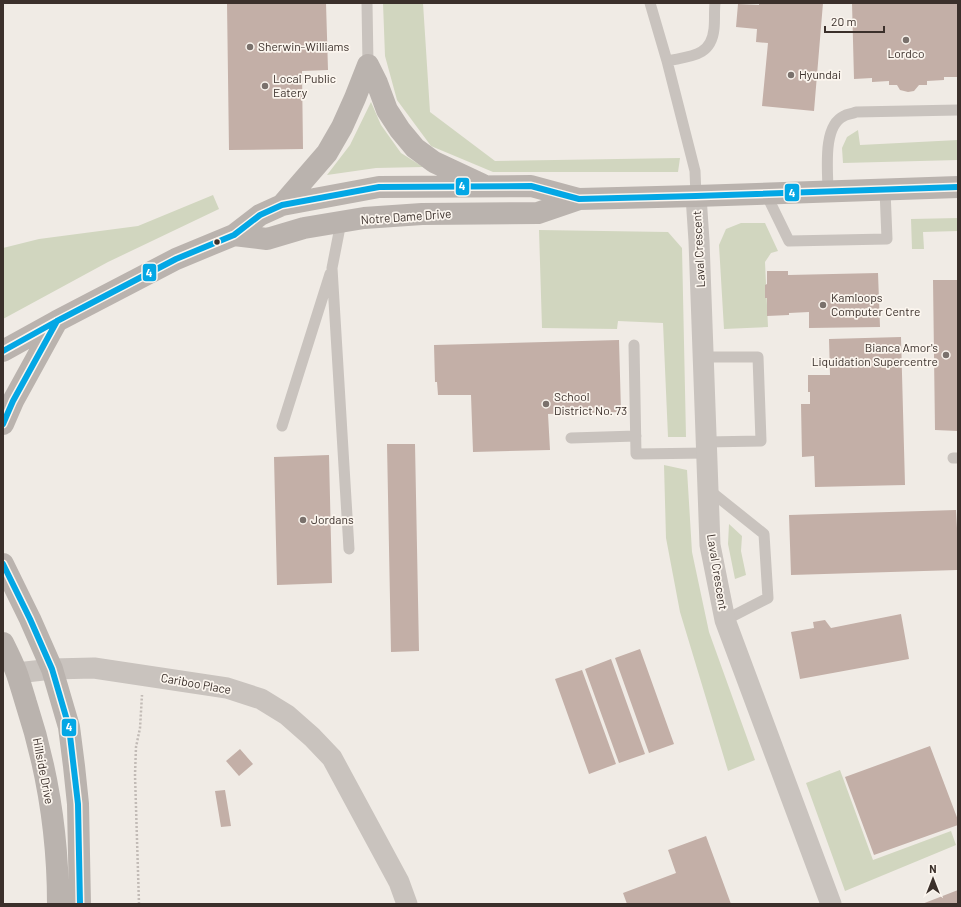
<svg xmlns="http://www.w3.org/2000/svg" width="961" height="907" font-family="Barlow,sans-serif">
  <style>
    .green { fill: #d1d6bf }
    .building { fill: #c3afa7 }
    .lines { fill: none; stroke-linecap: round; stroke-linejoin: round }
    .path { stroke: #c2bbb6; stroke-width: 2.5; stroke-dasharray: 2 2; stroke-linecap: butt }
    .lane { stroke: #c9c3be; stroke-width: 11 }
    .street { stroke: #c9c3be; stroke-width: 21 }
    .secondary { stroke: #bab3ae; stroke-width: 22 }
    .bus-1-casing { stroke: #fbf5ee; stroke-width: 9 }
    .bus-1 { stroke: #03a7e5; stroke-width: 6 }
    .poi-dot { fill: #7a716c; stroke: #fbf5ee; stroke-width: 1.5 }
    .bus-dot { fill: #3b302b; stroke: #fbf5ee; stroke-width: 1.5 }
    .labels { text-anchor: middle; stroke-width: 3.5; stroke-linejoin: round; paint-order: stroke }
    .poi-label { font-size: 12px; fill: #3b302b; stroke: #fbf5ee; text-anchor: start }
    .street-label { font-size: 12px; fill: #3b302b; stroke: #fbf5ee }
    .line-badge { stroke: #fbf5ee; stroke-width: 1.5 }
    .badge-label { font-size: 11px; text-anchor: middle; font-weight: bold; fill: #fff }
  </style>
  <rect width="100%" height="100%" fill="#f0ebe5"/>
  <path class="green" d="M383 3H423L430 112 495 161 680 158 678 172H493L431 146 397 100 385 56Z
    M371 102 381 125 401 153 423 167 376 168 327 175 350 145Z
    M858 130 860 145 958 140V160L843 163 842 148 847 137Z
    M213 195 219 209 108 262 3 319V248L39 239 138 226Z
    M958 218V231L923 232 924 249H912L911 219Z
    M741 223H765L778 251 771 253 765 262 768 327 724 329 719 245 726 229Z
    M539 230 668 232 682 248 686 437H668L663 323 618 321 617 329 542 328Z
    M664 465 687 470 692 552 709 632 755 760 728 771 680 612 666 538Z
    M729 524 742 536 741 551 746 575 735 579 728 544Z
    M840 770 873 860 951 831 956 845 845 891 806 783Z"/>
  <path class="building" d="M227 3H326L328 70 302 71 303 149 229 150Z
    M759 3H823L814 111 762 106 768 43 756 42 757 29 736 27 738 4 759 5Z
    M852 3H958V77H944V80L927 81V85H919L914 91 908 92 900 90 897 85H889V81L872 82V78L854 79Z
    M767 271H788V275L878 273 880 327 809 328V312L789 313V315L767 316V298H765V285L767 284Z
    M933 280H958V431L935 430Z
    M901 337 905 485 815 487 814 456 802 457 801 404H810V392H808V375H830L829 339Z
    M619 340 621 412 548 414 550 450 473 452 471 395H438L437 382H435L434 345Z
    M387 444H415L419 651 391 652Z
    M329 455 332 583 277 585 274 457Z
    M956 510 957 528H958V552H957V570L791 575 789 515Z
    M901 614 909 659 800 679 791 632 814 628 813 622 825 620 831 628Z
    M640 649 674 744 649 753 615 658Z
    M611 659 645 754 619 763 585 669Z
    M582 670 616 764 589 774 555 679Z
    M930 746 958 820V825L874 855 845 777Z
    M240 749 253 764 239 776 226 761Z
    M225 790 231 826 221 827 215 791Z
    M706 836 731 904H627L623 893 676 873 668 850Z
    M958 890V904H922Z"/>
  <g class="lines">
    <path class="path" d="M139 904 135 775 136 747 140 728 142 695"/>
    <path class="lane" d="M367 3 368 65
      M650 3 667 61 695 171 696 196
      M667 61C690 56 711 57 714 29 715 20 714 12 715 3
      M828 192C828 171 822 126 844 116 847 114 852 114 856 112L958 110
      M766 194 789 241 887 239 885 190
      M341 222 332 268 349 549
      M634 345 636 454 706 453
      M703 357H758L761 441 706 442
      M282 426 330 274
      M571 438 636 436
      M953 458H958
      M709 490 764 534 768 598 725 620"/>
    <path class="street" d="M696 196 699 241 710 545 725 620 831 904
      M17 673 52 669 94 668 227 688 261 699 287 715 312 737 332 758 399 882 407 904"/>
    <path class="secondary" d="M368 65 377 83 387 110 400 130 415 148 434 162 481 184
      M282 205 327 153 342 127 355 98 368 65
      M234 235 267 239 304 228 364 218 422 214 538 213 579 199
      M3 351 57 321 176 259 234 235 260 215 282 205 379 187 531 186 579 199 696 196 958 187
      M3 424 13 401 57 321
      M3 564 30 619 52 669 69 727 74 766 78 804 80 904
      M3 643C8 653 13 663 17 674 20 683 23 693 26 703 47 767 58 836 58 904"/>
    <g class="bus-1-casing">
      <path id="bus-1" d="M3 351 57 321 176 259 234 235 260 215 282 205 379 187 531 186 579 199 696 196 958 187
        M3 424 13 401 57 321
        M3 564 30 619 52 669 69 727 78 804 80 904"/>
    </g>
    <use href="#bus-1" class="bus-1"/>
  </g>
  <g class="poi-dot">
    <circle cx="906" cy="40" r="4"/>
    <circle cx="250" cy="47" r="4"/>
    <circle cx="791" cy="75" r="4"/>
    <circle cx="265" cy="86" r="4"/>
    <circle cx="823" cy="305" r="4"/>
    <circle cx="946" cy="355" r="4"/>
    <circle cx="546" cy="404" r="4"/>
    <circle cx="303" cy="520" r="4"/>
  </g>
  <circle class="bus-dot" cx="217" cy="242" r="3.5"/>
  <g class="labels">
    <g class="poi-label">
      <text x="258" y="51">Sherwin-Williams</text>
      <text x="906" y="58" text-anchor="middle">Lordco</text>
      <text x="799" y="79">Hyundai</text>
      <text x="273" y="83">Local Public<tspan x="273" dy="14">Eatery</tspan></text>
      <text x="831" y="302">Kamloops<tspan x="831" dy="14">Computer Centre</tspan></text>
      <text x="938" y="352" text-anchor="end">Bianca Amor's<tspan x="938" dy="14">Liquidation Supercentre</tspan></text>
      <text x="554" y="401">School<tspan x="554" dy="14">District No. 73</tspan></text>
      <text x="311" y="524">Jordans</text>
    </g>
    <g class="street-label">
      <text transform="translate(406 217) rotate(-4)" y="4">Notre Dame Drive</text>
      <text transform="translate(699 249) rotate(-93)" y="4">Laval Crescent</text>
      <text transform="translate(717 572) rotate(81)" y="4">Laval Crescent</text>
      <text transform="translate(196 684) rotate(10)" y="4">Cariboo Place</text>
      <text transform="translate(43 771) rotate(79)" y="4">Hillside Drive</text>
    </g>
  </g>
  <g class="line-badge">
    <rect x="455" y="177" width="15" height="19" rx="4" fill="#03a7e5"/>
    <rect x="784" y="183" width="16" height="19" rx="4" fill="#03a7e5"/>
    <rect x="142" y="263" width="15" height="19" rx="4" fill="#03a7e5"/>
    <rect x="61" y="718" width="16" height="19" rx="4" fill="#03a7e5"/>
  </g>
  <g class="badge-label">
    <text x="462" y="190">4</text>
    <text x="792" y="197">4</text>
    <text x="149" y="277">4</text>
    <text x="69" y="731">4</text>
  </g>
  <rect width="961" height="907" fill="none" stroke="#3b302b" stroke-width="8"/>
  <g transform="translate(933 879)" stroke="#fbf5ee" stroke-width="3" paint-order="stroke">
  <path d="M0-3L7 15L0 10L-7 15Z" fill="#3b302b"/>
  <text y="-6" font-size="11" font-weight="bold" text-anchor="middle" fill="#3b302b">N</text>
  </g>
  <path d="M825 26v6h59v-6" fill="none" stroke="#3b302b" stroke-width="2"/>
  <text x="831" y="26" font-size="12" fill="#3b302b" stroke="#fbf5ee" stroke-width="3" paint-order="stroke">20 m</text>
</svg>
